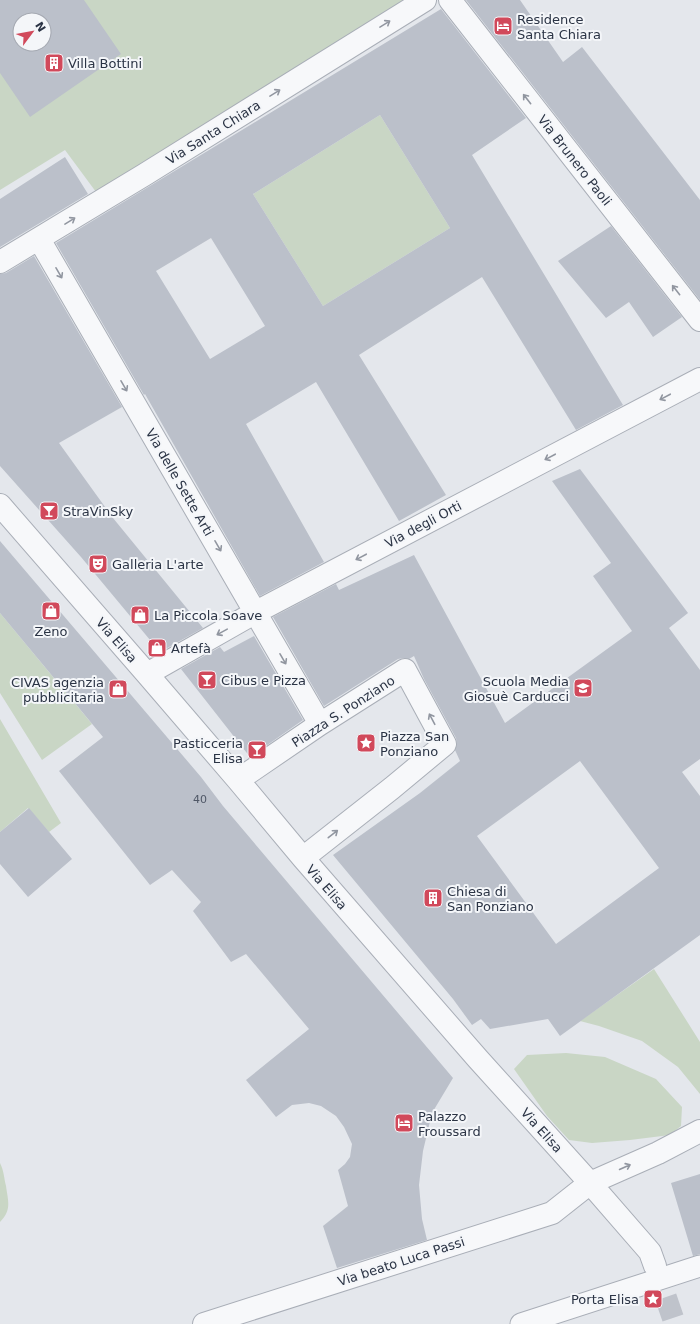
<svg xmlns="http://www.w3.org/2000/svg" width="700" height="1324" font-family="'DejaVu Sans',sans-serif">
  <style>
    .green { fill: #c9d6c5; fill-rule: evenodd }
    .building { fill: #bbc0ca; fill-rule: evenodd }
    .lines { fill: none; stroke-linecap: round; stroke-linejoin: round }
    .minor-tunnel { stroke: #bfc3cb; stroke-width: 22; stroke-dasharray: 22 11; stroke-linecap: butt }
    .pedestrian-casing { stroke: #a9aeb7; stroke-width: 23 }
    .minor-casing { stroke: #a9aeb7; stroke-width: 24 }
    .pedestrian { stroke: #f7f8fa; stroke-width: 21 }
    .minor { stroke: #f7f8fa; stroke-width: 22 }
    .oneway { stroke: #9196a0 }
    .labels { text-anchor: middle; stroke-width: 4; stroke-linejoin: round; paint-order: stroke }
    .number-label { font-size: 11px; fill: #4f5766 }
    .poi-label { font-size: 13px; fill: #2b3445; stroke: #f4f6f9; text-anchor: start }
    .street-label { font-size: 13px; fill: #2b3445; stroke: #f4f6f9 }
  </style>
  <rect width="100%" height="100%" fill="#e4e7ec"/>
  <path class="green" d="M0 0H410L99 196 65 150 0 190ZM20 20H44V44H20Z
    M380 115 450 228 323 306 253 194Z
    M0 613 92 724 42 760 0 693Z
    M0 719 61 823 49 832 28 808 0 832Z
    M654 969 700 1042V1094L678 1067 642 1041 599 1026 580 1021Z
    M566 1053 605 1057 656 1079 682 1107 681 1126 670 1135 630 1140 592 1143 569 1140 547 1116 514 1069 527 1055Z
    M0 1163C4 1171 4 1178 6 1186 8 1201 12 1210 0 1222Z"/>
  <path class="building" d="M0 0H84L121 54 30 117 0 73ZM20 20H44V44H20Z
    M466 0H520L563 62 582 47 700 200V300Z
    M441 9 526 118 472 155 623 405 576 430 482 277 359 355 446 495 399 521 316 382 246 424 324 562 260 596 145 394 144 395 56 243ZM380 115 450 228 323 306 253 194ZM211 238 265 326 210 359 156 271Z
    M65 157 88 194 0 247V199Z
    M611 226 682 317 653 337 629 302 606 318 558 261Z
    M34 256 122 407 59 443 113 518 203 628 160 652 81 557 0 466V274L6 273Z
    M580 469 688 613 669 628 700 670V759L682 772 700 796V935L560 1036 548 1019 490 1029 481 1019 472 1025 453 999 333 855 420 793 460 761 455 750 457 744 456 738 424 679 414 656 409 659 404 658 398 659 324 706 273 617 336 584 339 590 414 555 505 723 632 631 593 576 611 563 552 481ZM580 761 659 868 556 944 477 836Z
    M0 541 201 777 223 806 453 1078 432 1113 423 1151 419 1185 422 1219 427 1240 337 1268 323 1226 348 1206 338 1170 345 1164 350 1157 352 1144 344 1127 336 1116 321 1106 309 1103 292 1105 276 1117 246 1080 309 1029 246 954 231 962 193 911 201 902 172 870 150 885 59 771 103 737 0 613Z
    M254 636 303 720 250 757 181 669 220 647 224 652Z
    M29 808 72 859 28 897 0 864V832Z
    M700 1174V1254L693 1256 671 1183Z"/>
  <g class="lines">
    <path class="minor-tunnel" d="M655 1266 675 1324"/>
    <g class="pedestrian-casing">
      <path id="pedestrian" d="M521 1324 700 1266"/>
    </g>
    <g class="minor-casing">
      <path id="minor" d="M450 0 700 320
        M39 239 320 724
        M0 262 144 175 425 0
        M0 505 147 674 238 780 303 858 478 1059 590 1183 650 1252 655 1266
        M147 674 256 612 700 379
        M238 780 320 724 405 670 445 744 392 788 303 858
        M204 1324 552 1213 590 1183 658 1153 700 1131"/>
    </g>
    <use href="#pedestrian" class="pedestrian"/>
    <use href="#minor" class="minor"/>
  </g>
  <defs><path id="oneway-shaft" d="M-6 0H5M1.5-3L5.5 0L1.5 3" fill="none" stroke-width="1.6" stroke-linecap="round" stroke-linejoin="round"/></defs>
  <g class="oneway">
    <use href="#oneway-shaft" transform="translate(385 24) rotate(-32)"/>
    <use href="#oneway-shaft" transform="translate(275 93) rotate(-32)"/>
    <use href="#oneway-shaft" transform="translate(527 99) rotate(-128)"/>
    <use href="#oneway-shaft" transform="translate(70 221) rotate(-32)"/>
    <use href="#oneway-shaft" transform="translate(59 273) rotate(60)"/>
    <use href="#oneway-shaft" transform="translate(676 290) rotate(-128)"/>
    <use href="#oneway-shaft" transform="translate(124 386) rotate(60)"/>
    <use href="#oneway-shaft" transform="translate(665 397) rotate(152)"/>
    <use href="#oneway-shaft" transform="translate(550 457) rotate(152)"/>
    <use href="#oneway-shaft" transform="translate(218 546) rotate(60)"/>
    <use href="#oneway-shaft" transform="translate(361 557) rotate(152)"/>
    <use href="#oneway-shaft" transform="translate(222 632) rotate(151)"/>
    <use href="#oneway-shaft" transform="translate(283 659) rotate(60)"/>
    <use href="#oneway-shaft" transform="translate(432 719) rotate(-118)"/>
    <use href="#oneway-shaft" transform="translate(333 834) rotate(-38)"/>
    <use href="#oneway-shaft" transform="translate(625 1167) rotate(-24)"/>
  </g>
  <defs>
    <g id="hotel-square" transform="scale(1)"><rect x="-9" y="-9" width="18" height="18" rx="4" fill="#d1495b" stroke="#f4f6f9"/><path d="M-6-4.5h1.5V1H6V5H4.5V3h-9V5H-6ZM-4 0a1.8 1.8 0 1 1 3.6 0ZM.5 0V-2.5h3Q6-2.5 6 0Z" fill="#fff"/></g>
    <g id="building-square" transform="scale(1)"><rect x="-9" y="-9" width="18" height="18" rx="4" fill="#d1495b" stroke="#f4f6f9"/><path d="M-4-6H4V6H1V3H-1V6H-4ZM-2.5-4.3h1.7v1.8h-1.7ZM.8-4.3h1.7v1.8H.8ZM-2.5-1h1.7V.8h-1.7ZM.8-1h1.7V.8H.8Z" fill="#fff"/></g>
    <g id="bar-square" transform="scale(1)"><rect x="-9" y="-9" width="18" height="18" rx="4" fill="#d1495b" stroke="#f4f6f9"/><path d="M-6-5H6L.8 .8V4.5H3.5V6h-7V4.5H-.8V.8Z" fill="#fff"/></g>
    <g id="theatre-square" transform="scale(1)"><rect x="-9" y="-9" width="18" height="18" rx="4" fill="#d1495b" stroke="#f4f6f9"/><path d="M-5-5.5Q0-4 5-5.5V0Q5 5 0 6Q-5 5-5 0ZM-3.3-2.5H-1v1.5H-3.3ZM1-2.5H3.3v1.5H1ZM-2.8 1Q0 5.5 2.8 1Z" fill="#fff"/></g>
    <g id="shop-square" transform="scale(1)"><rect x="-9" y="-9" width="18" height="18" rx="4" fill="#d1495b" stroke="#f4f6f9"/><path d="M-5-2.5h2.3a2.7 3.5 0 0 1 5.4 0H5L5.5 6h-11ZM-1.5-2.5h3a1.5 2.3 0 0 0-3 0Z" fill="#fff"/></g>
    <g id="school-square" transform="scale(1)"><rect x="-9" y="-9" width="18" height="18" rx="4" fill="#d1495b" stroke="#f4f6f9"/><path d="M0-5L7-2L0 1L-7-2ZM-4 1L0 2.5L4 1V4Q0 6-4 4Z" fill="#fff"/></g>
    <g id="sight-square" transform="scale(1)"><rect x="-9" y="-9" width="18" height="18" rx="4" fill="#d1495b" stroke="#f4f6f9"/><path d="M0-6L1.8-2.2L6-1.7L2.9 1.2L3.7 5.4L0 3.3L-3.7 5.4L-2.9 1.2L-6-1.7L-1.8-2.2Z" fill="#fff"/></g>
  </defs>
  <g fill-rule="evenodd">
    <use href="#hotel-square" x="503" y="26"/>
    <use href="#building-square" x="54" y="63"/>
    <use href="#bar-square" x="49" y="511"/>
    <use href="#theatre-square" x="98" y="564"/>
    <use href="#shop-square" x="51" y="611"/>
    <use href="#shop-square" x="140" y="615"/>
    <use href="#shop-square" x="157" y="648"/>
    <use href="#bar-square" x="207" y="680"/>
    <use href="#school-square" x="583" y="688"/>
    <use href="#shop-square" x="118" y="689"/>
    <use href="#sight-square" x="366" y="743"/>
    <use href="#bar-square" x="257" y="750"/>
    <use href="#building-square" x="433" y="898"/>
    <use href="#hotel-square" x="404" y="1123"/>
    <use href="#sight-square" x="653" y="1299"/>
  </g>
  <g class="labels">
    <g class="number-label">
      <text x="200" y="803">40</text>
    </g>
    <g class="poi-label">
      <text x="517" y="24">Residence<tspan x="517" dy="15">Santa Chiara</tspan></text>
      <text x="68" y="68">Villa Bottini</text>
      <text x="63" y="516">StraVinSky</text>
      <text x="112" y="569">Galleria L'arte</text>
      <text x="154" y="620">La Piccola Soave</text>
      <text x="51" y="636" text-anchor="middle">Zeno</text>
      <text x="171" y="653">Artefà</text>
      <text x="221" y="685">Cibus e Pizza</text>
      <text x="569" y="686" text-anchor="end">Scuola Media<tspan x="569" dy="15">Giosuè Carducci</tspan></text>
      <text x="104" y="687" text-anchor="end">CIVAS agenzia<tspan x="104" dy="15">pubblicitaria</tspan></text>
      <text x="380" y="741">Piazza San<tspan x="380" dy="15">Ponziano</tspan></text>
      <text x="243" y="748" text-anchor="end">Pasticceria<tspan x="243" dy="15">Elisa</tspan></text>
      <text x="447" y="896">Chiesa di<tspan x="447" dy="15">San Ponziano</tspan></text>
      <text x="418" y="1121">Palazzo<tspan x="418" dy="15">Froussard</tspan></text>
      <text x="639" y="1304" text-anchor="end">Porta Elisa</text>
    </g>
    <g class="street-label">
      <text transform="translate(213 132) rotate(-32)" y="5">Via Santa Chiara</text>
      <text transform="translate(575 160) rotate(52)" y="5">Via Brunero Paoli</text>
      <text transform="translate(180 482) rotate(60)" y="5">Via delle Sette Arti</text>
      <text transform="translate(423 524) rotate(-28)" y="5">Via degli Orti</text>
      <text transform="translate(117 640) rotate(49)" y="5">Via Elisa</text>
      <text transform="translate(343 711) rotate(-33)" y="5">Piazza S. Ponziano</text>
      <text transform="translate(327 887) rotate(49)" y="5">Via Elisa</text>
      <text transform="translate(542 1130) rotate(48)" y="5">Via Elisa</text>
      <text transform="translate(401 1261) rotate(-18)" y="5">Via beato Luca Passi</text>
    </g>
  </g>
  <g transform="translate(32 32) rotate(58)"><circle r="19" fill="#f4f6f9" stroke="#a4a8b1"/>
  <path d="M0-3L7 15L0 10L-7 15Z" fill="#d1495b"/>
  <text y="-6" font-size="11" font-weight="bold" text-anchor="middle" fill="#2b3445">N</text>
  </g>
</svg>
